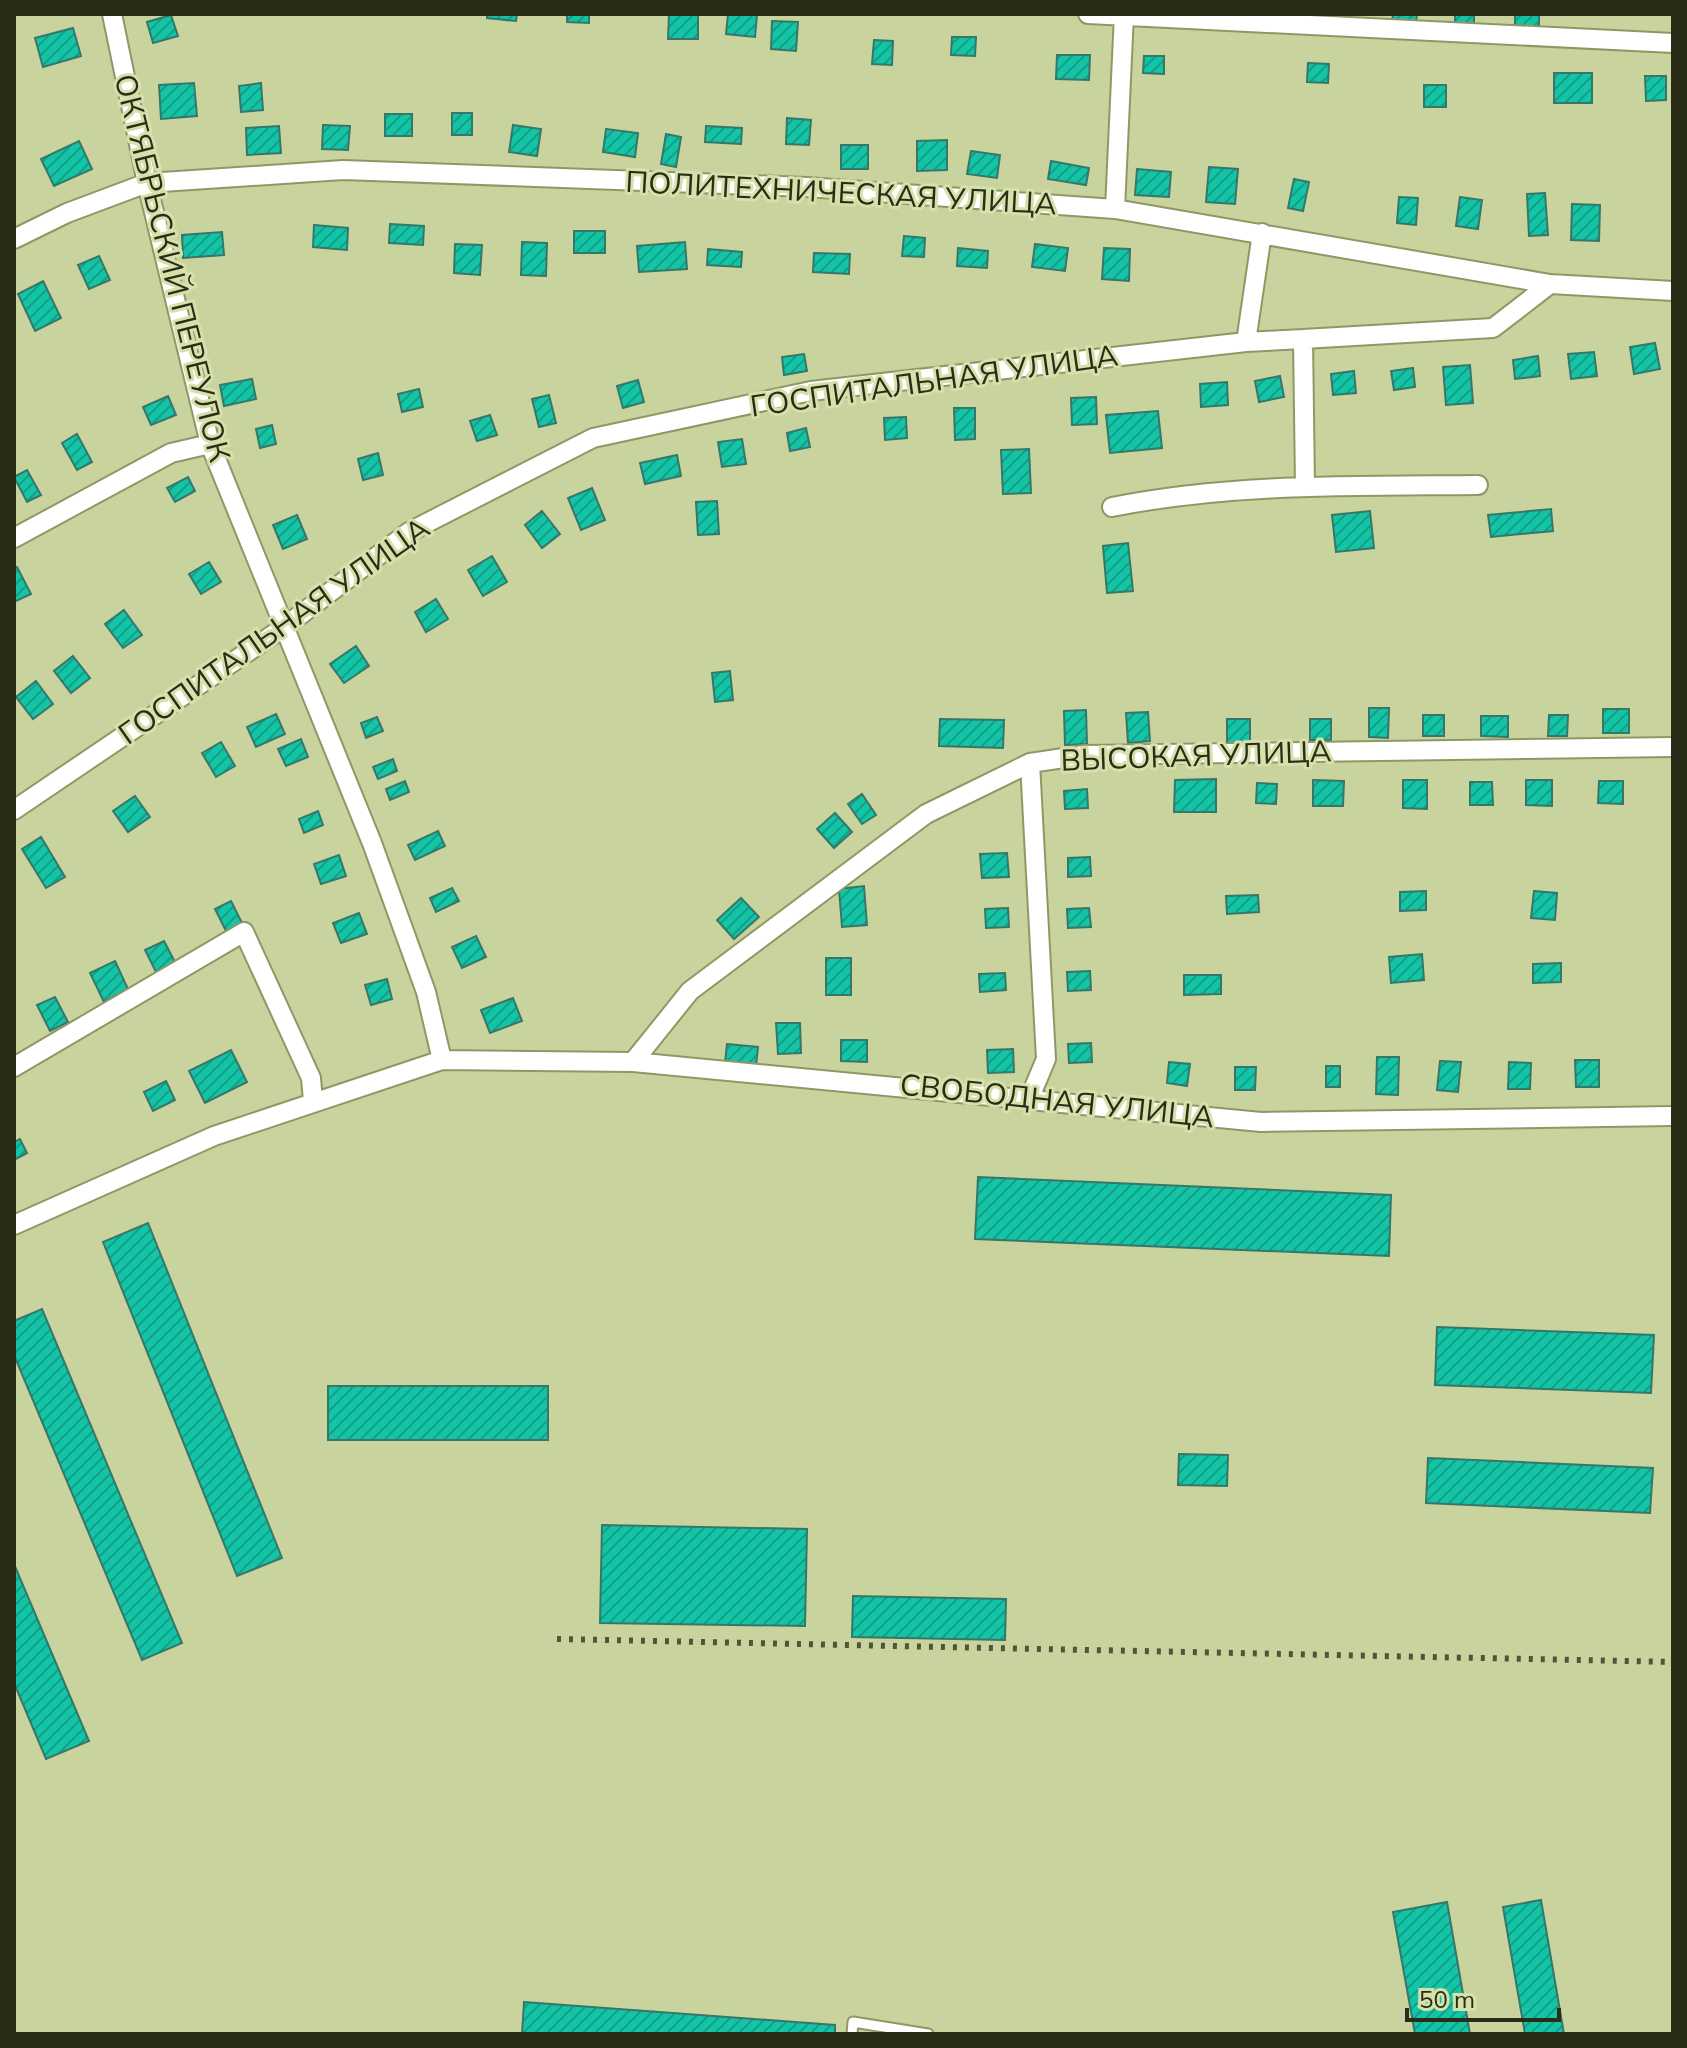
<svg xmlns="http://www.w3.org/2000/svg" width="1687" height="2048" font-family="Mulish,sans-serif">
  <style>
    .building { fill: url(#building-hatch); stroke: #367768; stroke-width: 2 }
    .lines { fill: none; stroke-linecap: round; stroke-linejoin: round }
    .service-casing { stroke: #8f9865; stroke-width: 13 }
    .minor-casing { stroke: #8f9865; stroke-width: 22 }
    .service { stroke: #fff; stroke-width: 9 }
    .minor { stroke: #fff; stroke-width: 18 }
    .rail { stroke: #4f5538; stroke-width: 6; stroke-dasharray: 4 8; stroke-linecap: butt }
    .labels { text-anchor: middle; stroke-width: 6; stroke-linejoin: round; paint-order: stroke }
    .street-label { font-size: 30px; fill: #292d18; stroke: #d6e0aa }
  </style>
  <defs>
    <pattern id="building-hatch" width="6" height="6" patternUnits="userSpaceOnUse" patternTransform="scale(2)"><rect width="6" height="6" fill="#14c4a7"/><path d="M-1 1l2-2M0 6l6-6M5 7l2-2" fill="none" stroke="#12a087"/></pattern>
  </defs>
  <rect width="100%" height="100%" fill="#c9d39e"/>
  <path class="building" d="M487 14H517L516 21 487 18Z
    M567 14H589V23L567 22Z
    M669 14H698V39H668Z
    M728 14H757L755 37 726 34Z
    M1393 14H1417L1416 24 1392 22Z
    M1455 14H1474V23H1455Z
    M1515 14H1539V26H1515Z
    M171 15 178 36 153 43 147 22Z
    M772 21 798 22 796 51 771 49Z
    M73 28 81 56 43 67 35 38Z
    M952 37H976L975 56 951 55Z
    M874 40 893 41 892 65 872 64Z
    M1057 55H1090L1089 80 1056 79Z
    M1144 56H1164V74L1143 73Z
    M1308 63 1329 64 1328 83 1307 82Z
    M1554 73H1592V103H1554Z
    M1645 76H1666V100L1646 101Z
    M194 83 197 116 161 119 159 85Z
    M261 83 263 110 241 112 239 86Z
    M1424 85H1446V107H1424Z
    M452 113H472V135H452Z
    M385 114H412V136H385Z
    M787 118 811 120 809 145 786 144Z
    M323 125 350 126 348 150 322 149Z
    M513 125 541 129 537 156 509 152Z
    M279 126 281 153 247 155 246 128Z
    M706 126 742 128 741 144 705 142Z
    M606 129 638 133 635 157 603 152Z
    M666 134 681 137 676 167 661 164Z
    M947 140V170L917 171V141Z
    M79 141 92 169 54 186 41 159Z
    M841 145H868V169H841Z
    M971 151 1000 155 997 178 967 174Z
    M1051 161 1089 168 1086 185 1048 179Z
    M1209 167 1238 169 1235 204 1206 202Z
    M1137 169 1171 172 1169 197 1135 195Z
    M1294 179 1309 182 1303 211 1288 208Z
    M1545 193 1548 235 1529 236 1527 194Z
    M1399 197 1418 198 1416 225 1397 223Z
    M1460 197 1482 200 1478 229 1456 226Z
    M1572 204 1600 205 1599 241 1571 240Z
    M390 224 424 226 423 245 389 243Z
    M314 225 348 228 347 250 313 247Z
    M574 231H605V253H574Z
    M222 232 224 255 183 258 182 235Z
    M904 236 925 238 924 257 902 256Z
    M522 242 547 243 546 276 521 275Z
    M685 242 687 269 639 272 637 246Z
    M455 244 482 245 480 275 454 273Z
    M1035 244 1068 248 1065 271 1032 267Z
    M958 248 988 251 987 268 957 266Z
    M1104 248 1130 249 1129 281 1102 279Z
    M708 249 742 252 741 267 707 265Z
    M814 253 850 254 849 274 813 272Z
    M99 256 110 280 89 289 78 265Z
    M43 281 61 318 35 331 18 294Z
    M1655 343 1660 369 1634 374 1630 347Z
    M1594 352 1597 376 1571 379 1568 354Z
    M804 354 807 371 784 375 782 357Z
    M1538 356 1540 376 1515 379 1513 360Z
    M1470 365 1473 403 1446 405 1443 367Z
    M1413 368 1415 387 1394 390 1391 371Z
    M1354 371 1356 393 1333 395 1331 374Z
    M1280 376 1284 397 1259 402 1255 381Z
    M252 379 256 399 224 406 220 385Z
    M638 380 644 402 623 408 617 386Z
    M1227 382 1228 405 1201 407 1200 384Z
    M419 389 423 407 402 412 398 394Z
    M549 395 556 423 539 427 532 399Z
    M168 396 176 415 151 425 143 407Z
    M1096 397 1097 424 1072 425 1071 398Z
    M954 408H975V439L955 440Z
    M1158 411 1162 448 1110 453 1106 415Z
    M490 415 497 435 477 441 470 421Z
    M906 417 907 438 885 440 884 418Z
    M272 425 276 444 260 448 256 429Z
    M806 428 810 447 790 451 787 433Z
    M77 434 92 462 77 470 62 443Z
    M742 439 746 464 722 467 718 442Z
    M1029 449 1031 493 1003 494 1001 450Z
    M378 453 383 475 363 480 358 459Z
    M677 455 681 476 645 484 640 463Z
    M27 470 41 495 27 502 14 477Z
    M188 477 195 491 175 502 167 488Z
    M592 488 605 520 581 530 568 498Z
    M717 501 719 534 698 535 696 502Z
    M1551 509 1553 531 1491 537 1488 515Z
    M542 511 560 534 542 548 525 525Z
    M1370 511 1374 548 1336 552 1332 515Z
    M297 515 307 539 283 549 273 525Z
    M1128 543 1133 591 1107 593 1103 546Z
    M492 556 507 582 483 596 468 570Z
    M209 562 221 582 201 594 189 574Z
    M17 567 31 594 14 602V569Z
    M436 599 448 619 426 632 415 612Z
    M124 610 142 635 123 648 105 624Z
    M356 646 369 666 344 683 330 664Z
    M73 656 90 678 71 693 54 671Z
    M730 671 733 700 715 702 712 673Z
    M36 681 53 704 33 719 16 697Z
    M1369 708H1389L1388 738 1369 737Z
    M1603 709H1629V733H1603Z
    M1086 710 1087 744 1065 745 1064 711Z
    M1148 712 1150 741 1128 743 1126 713Z
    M276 714 285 734 256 747 247 727Z
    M1423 715H1444V736H1423Z
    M1549 715H1568L1567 736H1548Z
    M1481 716H1508V737L1481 736Z
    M377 717 383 731 366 738 361 723Z
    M940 719 1004 720 1003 748 939 746Z
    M1227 719H1250V743H1227Z
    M1310 719H1331V740H1310Z
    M301 739 308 757 286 766 278 749Z
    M221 742 235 766 216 777 202 753Z
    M393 759 397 771 378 779 373 767Z
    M1216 779V812H1174L1175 780Z
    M1313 780 1344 781 1343 806H1313Z
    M1403 780H1427V809L1403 808Z
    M1526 780H1552V806L1526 805Z
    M405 781 409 792 390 800 386 789Z
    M1599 781H1623V804L1598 803Z
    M1470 782H1492L1493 805H1470Z
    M1257 783 1277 784 1276 804 1256 803Z
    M1087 789 1088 808 1065 809 1064 791Z
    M862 794 876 815 862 824 848 804Z
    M135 796 150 817 128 832 113 811Z
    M318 811 323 825 304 833 299 819Z
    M835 813 852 832 834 848 817 829Z
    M438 831 445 846 415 860 408 845Z
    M41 837 65 877 46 888 22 849Z
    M1007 853 1009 877 982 878 980 854Z
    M339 855 346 876 321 884 314 864Z
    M1090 857 1091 876 1068 877V858Z
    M864 886 867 925 842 927 839 889Z
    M452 888 459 901 436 912 430 898Z
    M1426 891V910L1400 911V892Z
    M1534 891 1557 893 1555 920 1531 918Z
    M1258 895 1259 912 1227 914 1226 896Z
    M741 898 759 917 734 939 717 920Z
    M231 901 244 927 228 935 215 909Z
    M1008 908 1009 927 986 928 985 909Z
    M1089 908 1091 927 1068 928 1067 909Z
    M359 913 367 934 341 943 333 923Z
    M476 936 486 957 462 968 452 947Z
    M164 941 176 964 157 974 145 950Z
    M1422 954 1424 980 1391 983 1389 957Z
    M826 958H851V995H826Z
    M115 961 128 989 104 1002 90 973Z
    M1561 963V982L1533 983V964Z
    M1090 971 1091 990 1068 991 1067 972Z
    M1005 973 1006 990 980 992 979 974Z
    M1184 975H1221V994L1184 995Z
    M387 979 392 999 371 1005 365 985Z
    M55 997 68 1022 50 1031 37 1005Z
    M513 998 522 1021 490 1033 481 1010Z
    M776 1023H800L801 1053 778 1054Z
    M841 1040H867V1062L841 1061Z
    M1091 1043 1092 1062 1069 1063 1068 1044Z
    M727 1044 758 1047 756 1066 725 1063Z
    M1013 1049 1014 1072 988 1073 987 1050Z
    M231 1050 247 1082 205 1103 189 1071Z
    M1377 1057H1399L1398 1095 1376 1094Z
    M1575 1060H1599V1087H1576Z
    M1440 1061 1461 1062 1458 1092 1437 1090Z
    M1169 1062 1190 1064 1187 1086 1167 1083Z
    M1509 1062 1531 1063 1530 1089H1508Z
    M1326 1066H1340V1087H1326Z
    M1235 1067H1256L1255 1090H1235Z
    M166 1081 175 1100 153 1111 144 1092Z
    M20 1139 27 1153 14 1160V1142Z
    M978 1177 1391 1195 1389 1256 975 1239Z
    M148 1223 282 1558 237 1576 103 1242Z
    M42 1309 182 1643 142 1660 14 1355V1321Z
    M1437 1327 1654 1335 1651 1393 1435 1385Z
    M328 1386H548V1440H328Z
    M1179 1454 1228 1455 1227 1486 1178 1485Z
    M1428 1458 1653 1468 1650 1513 1426 1503Z
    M602 1525 807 1529 805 1626 600 1623Z
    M14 1564 89 1741 46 1759 14 1683Z
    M853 1596 1006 1599 1005 1640 852 1637Z
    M1541 1900 1564 2034H1525L1503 1907Z
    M1447 1902 1470 2034H1415L1393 1912Z
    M524 2002 835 2025V2034H522Z"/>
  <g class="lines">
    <g class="service-casing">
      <path id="service" d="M852 2034 853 2022 928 2034"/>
    </g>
    <g class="minor-casing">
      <path id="minor" d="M112 14 147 183 210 444 372 843 426 992 442 1060
        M1088 14 1673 43
        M1115 209 1124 14
        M14 239 67 213 147 183 343 170 807 187 1115 209 1550 284 1673 291
        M1303 339 1493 328 1550 284
        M1246 342 1303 339 1305 486
        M1112 507C1232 483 1356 486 1478 485
        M14 538 171 453 210 444
        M14 810 283 628 409 532 593 438 811 391 1246 342 1262 233
        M633 1062 690 991 926 814 1030 763 1084 755 1673 747
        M14 1067 244 932 311 1078 313 1101
        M1030 1097 1046 1059 1030 763
        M14 1225 214 1136 442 1060 633 1062 1261 1122 1673 1116"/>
    </g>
    <use href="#service" class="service"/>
    <use href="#minor" class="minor"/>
    <path class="rail" d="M557 1639 1673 1662"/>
  </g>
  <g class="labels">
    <g class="street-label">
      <text transform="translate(841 193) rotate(3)" y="10">ПОЛИТЕХНИЧЕСКАЯ УЛИЦА</text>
      <text transform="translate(172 268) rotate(76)" y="10">ОКТЯБРЬСКИЙ ПЕРЕУЛОК</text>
      <text transform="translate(934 381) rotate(-8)" y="10">ГОСПИТАЛЬНАЯ УЛИЦА</text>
      <text transform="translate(274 631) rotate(-35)" y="10">ГОСПИТАЛЬНАЯ УЛИЦА</text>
      <text transform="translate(1196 756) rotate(-2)" y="10">ВЫСОКАЯ УЛИЦА</text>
      <text transform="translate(1057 1101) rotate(6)" y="10">СВОБОДНАЯ УЛИЦА</text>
    </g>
  </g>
  <rect width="1687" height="2048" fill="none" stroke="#292d18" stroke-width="32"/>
  <path d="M1407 2008v12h152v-12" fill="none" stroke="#292d18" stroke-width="4"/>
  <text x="1419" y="2008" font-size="24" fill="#292d18" stroke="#d6e0aa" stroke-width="6" paint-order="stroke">50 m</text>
</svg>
